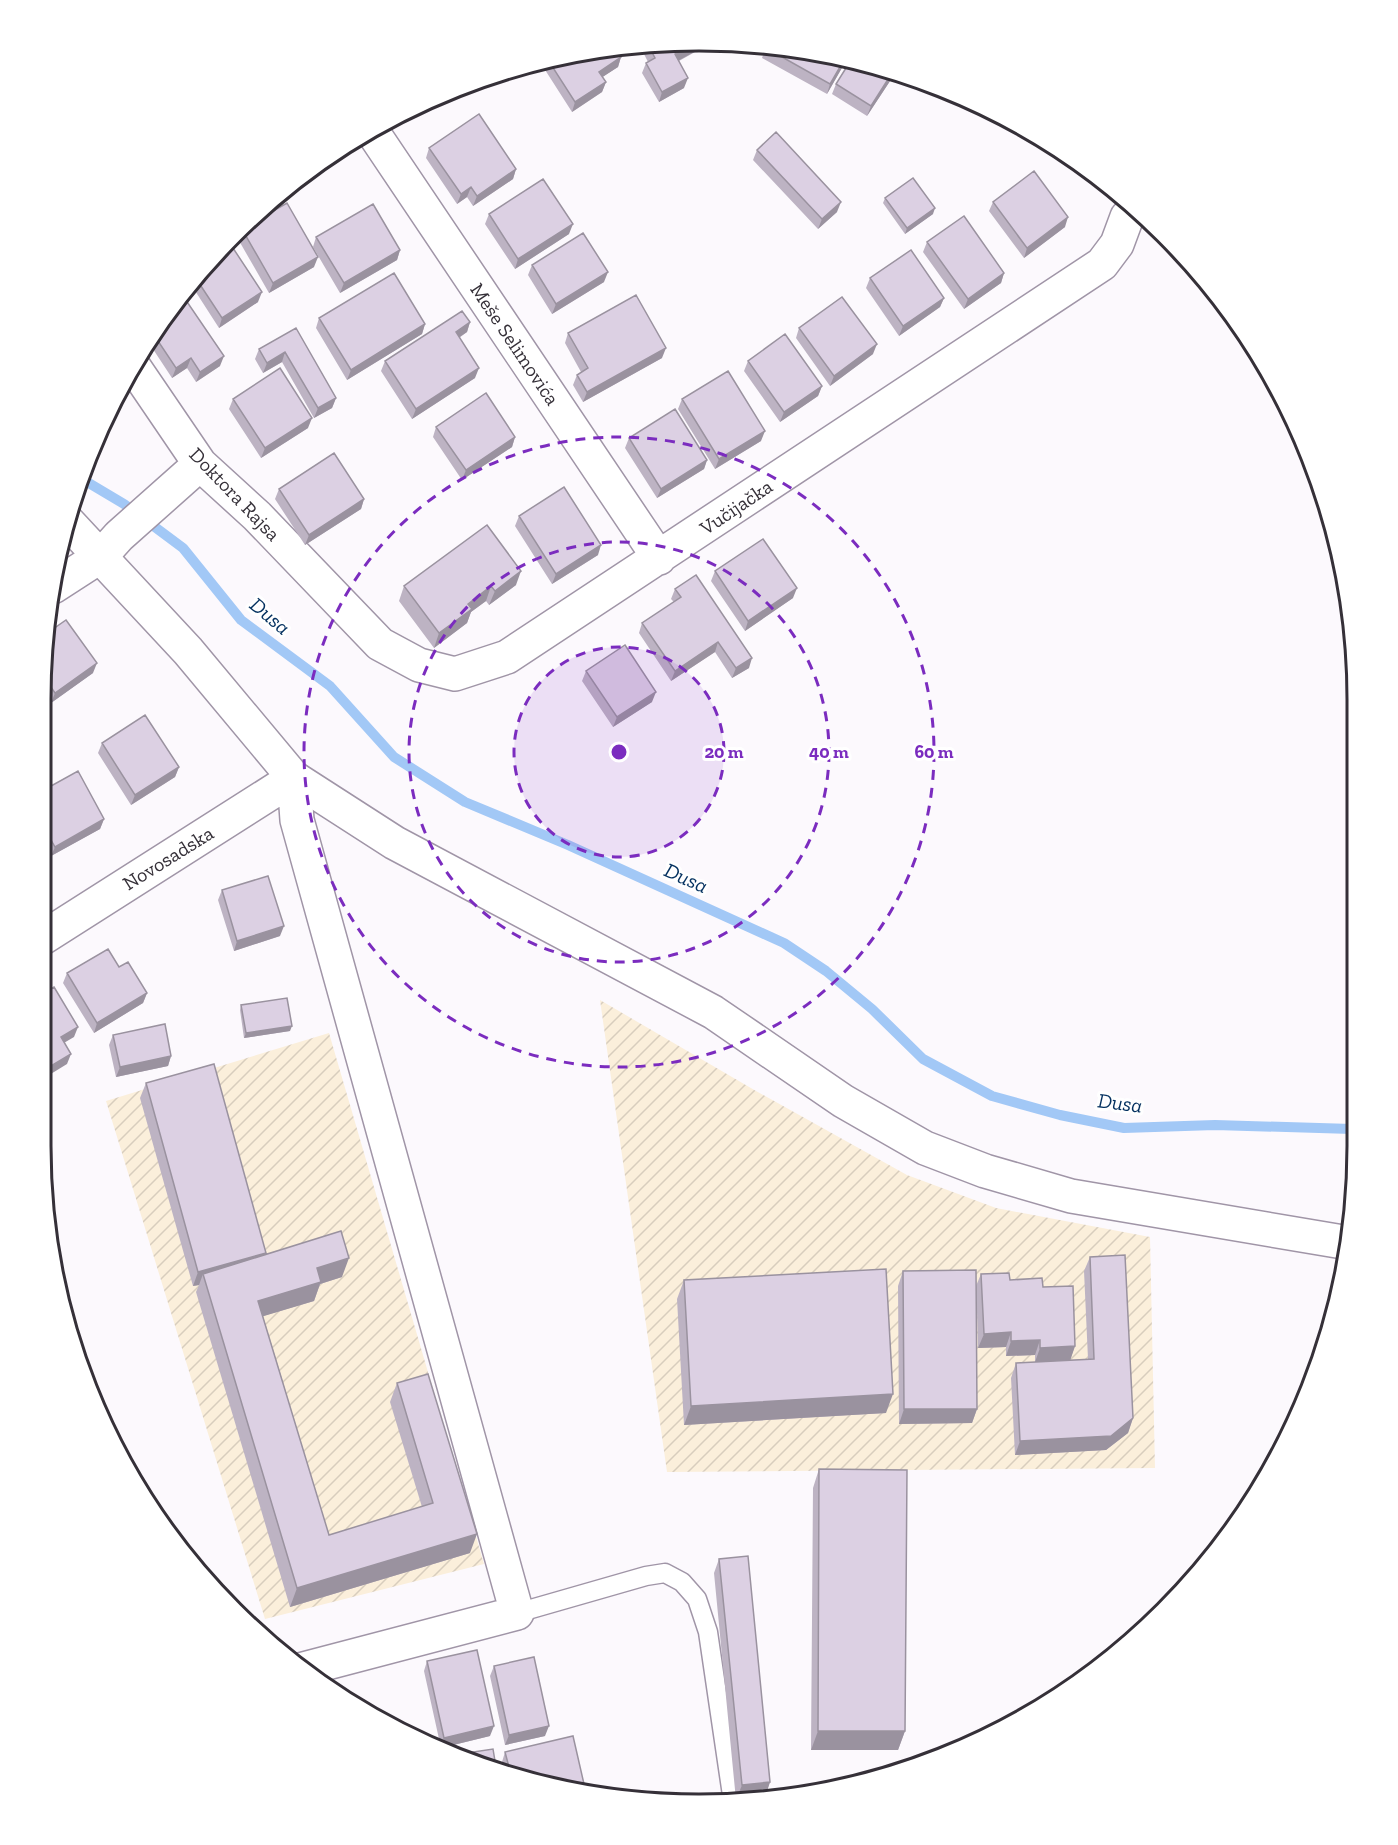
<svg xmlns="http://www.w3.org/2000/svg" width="1398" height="1845" font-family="'Zilla Slab',serif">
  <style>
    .industrial { fill: url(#industrial-furrows) }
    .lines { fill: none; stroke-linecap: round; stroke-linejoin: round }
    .stream { stroke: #a2c8f6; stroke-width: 10 }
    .service-casing { stroke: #a095a7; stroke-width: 21 }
    .minor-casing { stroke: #a095a7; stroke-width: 36 }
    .secondary-casing { stroke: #a095a7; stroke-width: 36 }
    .service { stroke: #fff; stroke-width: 18 }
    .minor { stroke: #fff; stroke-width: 33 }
    .secondary { stroke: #fff; stroke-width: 33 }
    .wall { fill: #bdb3c3 }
    .shaded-wall { fill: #9a929f }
    .building { fill: #dcd0e3; stroke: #9a929f; stroke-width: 1.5 }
    .ring { fill: none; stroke: #7b2cbf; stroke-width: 3; stroke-dasharray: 10 8 }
    .labels { text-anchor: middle; stroke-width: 6; stroke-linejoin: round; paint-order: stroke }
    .street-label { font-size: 20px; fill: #353038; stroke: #fff }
    .water-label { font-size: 21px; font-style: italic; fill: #03305f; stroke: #fff }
    .rim { fill: none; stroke: #353038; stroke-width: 3 }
    .centre { fill: #7b2cbf; stroke: #fff; stroke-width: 3 }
    .ring-label { font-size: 18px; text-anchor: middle; font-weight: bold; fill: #7b2cbf; stroke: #fff; stroke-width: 6; stroke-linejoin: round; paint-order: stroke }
  </style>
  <defs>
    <pattern id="industrial-furrows" width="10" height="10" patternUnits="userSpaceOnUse" patternTransform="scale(1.5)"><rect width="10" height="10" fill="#fbefdb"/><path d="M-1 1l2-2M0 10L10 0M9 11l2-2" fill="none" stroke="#d8cdbd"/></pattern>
  </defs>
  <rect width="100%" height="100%" fill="#fcf9fd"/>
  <path class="industrial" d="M600 1000 756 1091 907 1175 996 1208 1150 1237 1155 1468 667 1472Z
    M329 1033 484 1564 265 1619 106 1101Z"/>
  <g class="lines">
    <path class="stream" d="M82 479 124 504 183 548 241 620 330 686 394 757 465 802 568 845 784 943 826 971 872 1009 923 1059 992 1096 1060 1115 1124 1128 1215 1125 1352 1129"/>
    <g class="service-casing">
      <path id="service" d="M517 1613 646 1576 665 1573 682 1582 697 1599 708 1632 733 1802"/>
    </g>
    <g class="minor-casing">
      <path id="minor" d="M372 131 659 558
        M134 367 200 464 257 516 380 644 419 665 455 674 507 657 1102 264 1117 244 1127 217
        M53 587 101 556 119 536 200 464
        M41 939 294 778 297 820 517 1613 300 1670"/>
    </g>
    <g class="secondary-casing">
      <path id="secondary" d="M66 520 188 651 294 778 395 843 713 1012 843 1101 925 1148 985 1171 1071 1196 1349 1243"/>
    </g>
    <use href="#service" class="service"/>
    <use href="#minor" class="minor"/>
    <use href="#secondary" class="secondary"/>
  </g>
  <path class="wall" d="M699 40 711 43 679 61 684 88 659 102 642 73 646 63 648 62 640 46Z
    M766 47 827 53 847 59 827 94 762 58Z
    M570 53 621 57 618 67 602 77 606 82 602 92 572 112 540 62Z
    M851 60 894 73 892 78 867 116 832 94 836 84Z
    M429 148 516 169 513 179 473 206 467 197 457 204 426 158Z
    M757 150 837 212 818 229 753 160Z
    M885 198 933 214 905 234 883 203Z
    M993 202 1065 227 1024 258 989 211Z
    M489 214 569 234 515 269 485 224Z
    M242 229 314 267 269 293 238 239Z
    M316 237 400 250 397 260 340 293 313 247Z
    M927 242 1004 273 1001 283 964 309 923 252Z
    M214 256 258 302 219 328 190 283Z
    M532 265 604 282 552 314 528 275Z
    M870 278 944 298 940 307 899 336 866 288Z
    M176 298 220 366 196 382 187 368 172 378 149 343Z
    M319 318 425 324 422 334 347 380 316 328Z
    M470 322 467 332 459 338 475 378 412 419 381 371 385 361Z
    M296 328 336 398 332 408 314 418 282 362 263 373 255 359 259 349Z
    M799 328 873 354 830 386 796 338Z
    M568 333 662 358 583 402 573 385 577 375 581 372 565 343Z
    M748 361 822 386 818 396 780 422 744 371Z
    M233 399 308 428 261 458 229 409Z
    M682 399 761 441 715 469 678 409Z
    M436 427 515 437 512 447 462 480 433 437Z
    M629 438 707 460 704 469 657 498 625 448Z
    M279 489 364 499 361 509 305 545 275 499Z
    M519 516 598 555 552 584 515 526Z
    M715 571 793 598 745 631 711 581Z
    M516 585 489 605 486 601 471 612 467 623 434 648 399 601 404 586Z
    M675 589 749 668 732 678 715 652 671 681 639 633 642 623 674 602 671 599Z
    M42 656 93 673 51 703 42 689Z
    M586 671 652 702 613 727 582 681Z
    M102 743 179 767 175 777 131 805 98 753Z
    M42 791 104 819 100 829 51 856 41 839Z
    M222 890 280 936 234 951 218 900Z
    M119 967 147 993 143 1003 94 1033 63 983 67 973Z
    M241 1005 290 1031 244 1038 240 1010Z
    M113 1035 171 1056 168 1066 116 1077 109 1045Z
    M146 1083 266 1253 265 1254 342 1277 320 1284 314 1301 263 1316 329 1535 422 1507 390 1402 397 1383 470 1553 290 1607 196 1292 199 1285 193 1286 140 1098Z
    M1090 1257 1133 1418 1128 1433 1106 1450 1015 1455 1011 1378 1016 1363 1035 1362V1355L1006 1356V1347L978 1348 977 1312V1409L972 1423 899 1424 898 1286 903 1271 976 1286 981 1274 1043 1287 1075 1346 1070 1360 1088 1359 1084 1271Z
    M684 1280 886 1413 684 1425 677 1299Z
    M819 1469 905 1731 898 1750H811L813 1488Z
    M719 1559 770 1782 765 1797 736 1800 714 1573Z
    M427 1661 490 1736 441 1748 424 1671Z
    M494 1666 545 1736 505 1745 490 1676Z
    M505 1752 570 1792 503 1769 502 1762Z"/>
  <path class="shaded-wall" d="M701 41 712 42 711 43 672 64 675 54Z
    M621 57 618 67 595 82 599 72Z
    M845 58 847 59 827 94 830 84Z
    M892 73H894L892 78 867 116 871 106Z
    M688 78 684 88 659 102 662 92Z
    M606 82 602 92 572 112 575 102Z
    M516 169 513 179 473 206 477 196Z
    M471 187 467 197 457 204 461 194Z
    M841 202 837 212 818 229 822 219Z
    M935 208 933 214 905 234 907 228Z
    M1068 217 1065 227 1024 258 1027 248Z
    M573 224 569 234 515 269 518 259Z
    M400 250 397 260 340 293 344 283Z
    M318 257 314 267 269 293 273 283Z
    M608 272 604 282 552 314 556 304Z
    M1004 273 1001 283 964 309 968 299Z
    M262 292 258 302 219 328 222 318Z
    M944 298 940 307 899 336 903 326Z
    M470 322 467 332 452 342 456 332Z
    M425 324 422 334 347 380 351 370Z
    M877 344 873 354 830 386 834 376Z
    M666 348 662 358 583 402 587 392Z
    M285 352 282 362 263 373 267 363Z
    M224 356 220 366 196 382 200 372Z
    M191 358 187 368 172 378 176 368Z
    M479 368 475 378 412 419 416 409Z
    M822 386 818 396 780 422 784 412Z
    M336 398 332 408 314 418 318 408Z
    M312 418 308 428 261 458 265 448Z
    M765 431 761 441 715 469 719 459Z
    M515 437 512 447 462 480 466 470Z
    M707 460 704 469 657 498 661 489Z
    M364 499 361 509 305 545 309 535Z
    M601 545 598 555 552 584 556 574Z
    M521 571 516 585 489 605 495 591Z
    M491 586 486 601 471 612 467 623 434 648 439 633 468 604Z
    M797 588 793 598 745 631 748 621Z
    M718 642 715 652 671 681 675 671Z
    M752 658 749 668 732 678 736 668Z
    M97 663 93 673 51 703 55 693Z
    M656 692 652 702 613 727 617 717Z
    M179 767 175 777 131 805 135 795Z
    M104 819 100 829 51 856 55 847Z
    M284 926 280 936 234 951 237 941Z
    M147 993 143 1003 94 1033 97 1023Z
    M292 1026 290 1031 244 1038 246 1033Z
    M78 1027 74 1037 57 1047 61 1037Z
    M71 1054 67 1064 41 1080V1072Z
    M171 1056 168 1066 116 1077 120 1067Z
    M266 1253 261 1267 203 1274 199 1285 193 1286 198 1272Z
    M349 1258 342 1277 320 1284 314 1301 251 1320 258 1301 317 1268Z
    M1011 1332 1006 1347 978 1348 984 1334Z
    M1040 1340 1035 1355 1006 1356 1011 1341Z
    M1075 1346 1070 1361 1035 1362 1040 1348Z
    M893 1394 886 1413 684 1425 691 1406Z
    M904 1409H977L972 1423 899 1424Z
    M1133 1418 1128 1433 1106 1450 1015 1455 1020 1441Z
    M477 1534 470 1553 290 1607 297 1588Z
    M494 1726 490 1736 441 1748 444 1738Z
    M549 1726 545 1736 505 1745 509 1735Z
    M818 1731H905L898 1750H811Z
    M770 1782 765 1797 736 1800 742 1785Z
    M584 1784 581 1792H570L563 1789Z"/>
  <path class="building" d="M699 40 701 41 675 54 688 78 662 92 646 63 655 58 648 45Z
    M766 47 827 53 845 58 830 84 766 48Z
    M616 49 621 57 599 72 606 82 575 102 548 60 570 53Z
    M851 60 892 73 871 106 836 84Z
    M479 114 516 169 477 196 471 187 461 194 429 148Z
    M776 132 841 202 822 219 757 150Z
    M1034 171 1068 217 1027 248 993 202Z
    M913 178 935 208 907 228 885 198Z
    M543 179 573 224 518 259 489 214Z
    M287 203 318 257 273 283 242 229Z
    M373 204 400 250 344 283 316 237Z
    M964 216 1004 273 968 299 927 242Z
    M583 233 608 272 556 304 532 265Z
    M231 245 262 292 222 318 195 277 214 256Z
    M911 250 944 298 903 326 870 278Z
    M394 273 425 324 351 370 319 318Z
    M181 293 224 356 200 372 191 358 176 368 154 335 176 298Z
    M636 295 666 348 587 392 577 375 588 368 568 333Z
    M842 297 877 344 834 376 799 328Z
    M462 311 470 322 456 332 479 368 416 409 385 361Z
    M296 328 336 398 318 408 285 352 267 363 259 349Z
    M785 334 822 386 784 412 748 361Z
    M280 368 312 418 265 448 233 399Z
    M728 371 765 431 719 459 682 399Z
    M486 393 515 437 466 470 436 427Z
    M675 409 707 460 661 489 629 438Z
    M334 453 364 499 309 535 279 489Z
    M564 487 601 545 556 574 519 516Z
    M487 525 521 571 495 591 491 586 468 604 472 609 439 633 404 586Z
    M763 539 797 588 748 621 715 571Z
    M696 575 752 658 736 668 718 642 675 671 642 623 681 597 675 589Z
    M66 620 97 663 55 693 42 674V656L46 634Z
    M625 645 656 692 617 717 586 671Z
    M145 715 179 767 135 795 102 743Z
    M78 771 104 819 55 847 41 822 42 791Z
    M268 876 284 926 237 941 222 890Z
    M108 949 119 967 128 962 147 993 97 1023 67 973Z
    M54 987 78 1027 61 1037 71 1054 41 1072V995Z
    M287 998 292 1026 246 1033 241 1005Z
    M165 1024 171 1056 120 1067 113 1035Z
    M214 1064 266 1253 198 1272 146 1083Z
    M341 1231 349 1258 317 1268 321 1282 258 1301 329 1535 433 1503 397 1383 428 1374 477 1534 297 1588 203 1274Z
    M1125 1255 1133 1418 1111 1436 1020 1441 1016 1363 1094 1359 1090 1257Z
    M886 1269 893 1394 691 1406 684 1280Z
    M976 1270 977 1409H904L903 1271Z
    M1009 1273 1010 1280 1042 1278 1043 1287 1073 1286 1075 1346 1040 1348V1340L1011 1341V1332L984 1334 981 1274Z
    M819 1469 907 1470 905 1731H818Z
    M748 1556 770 1782 742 1785 719 1559Z
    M477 1650 494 1726 444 1738 427 1661Z
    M534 1657 549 1726 509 1735 494 1666Z
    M573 1736 584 1784 563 1789 543 1783V1780L539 1781 510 1771 505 1752Z
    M493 1749 496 1767 460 1754Z"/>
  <circle cx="619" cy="752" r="105" fill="#7b2cbf" fill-opacity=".12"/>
  <g class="ring">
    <circle cx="619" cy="752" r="105"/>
    <circle cx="619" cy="752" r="210"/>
    <circle cx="619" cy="752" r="315"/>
  </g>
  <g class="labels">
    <g class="street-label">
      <text transform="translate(515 344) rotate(56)" y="7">Meše Selimovića</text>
      <text transform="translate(235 494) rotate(46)" y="7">Doktora Rajsa</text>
      <text transform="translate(736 507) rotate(-34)" y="7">Vučijačka</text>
      <text transform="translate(168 858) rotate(-32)" y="7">Novosadska</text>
    </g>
    <g class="water-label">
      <text transform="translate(270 616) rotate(40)" y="7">Dusa</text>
      <text transform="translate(686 878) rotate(24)" y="7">Dusa</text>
      <text transform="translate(1120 1103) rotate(7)" y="7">Dusa</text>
    </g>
  </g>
  <path d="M0 0H1398V1845H0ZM699 51H699A648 648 0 0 1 1347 699V1146A648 648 0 0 1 699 1794H699A648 648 0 0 1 51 1146V699A648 648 0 0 1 699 51Z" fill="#fff" fill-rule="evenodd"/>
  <path class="rim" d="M699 51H699A648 648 0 0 1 1347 699V1146A648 648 0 0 1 699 1794H699A648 648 0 0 1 51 1146V699A648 648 0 0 1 699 51Z"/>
  <circle cx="619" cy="752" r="9" class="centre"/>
  <g class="ring-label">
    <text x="724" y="758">20 m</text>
    <text x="829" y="758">40 m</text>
    <text x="934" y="758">60 m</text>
  </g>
</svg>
